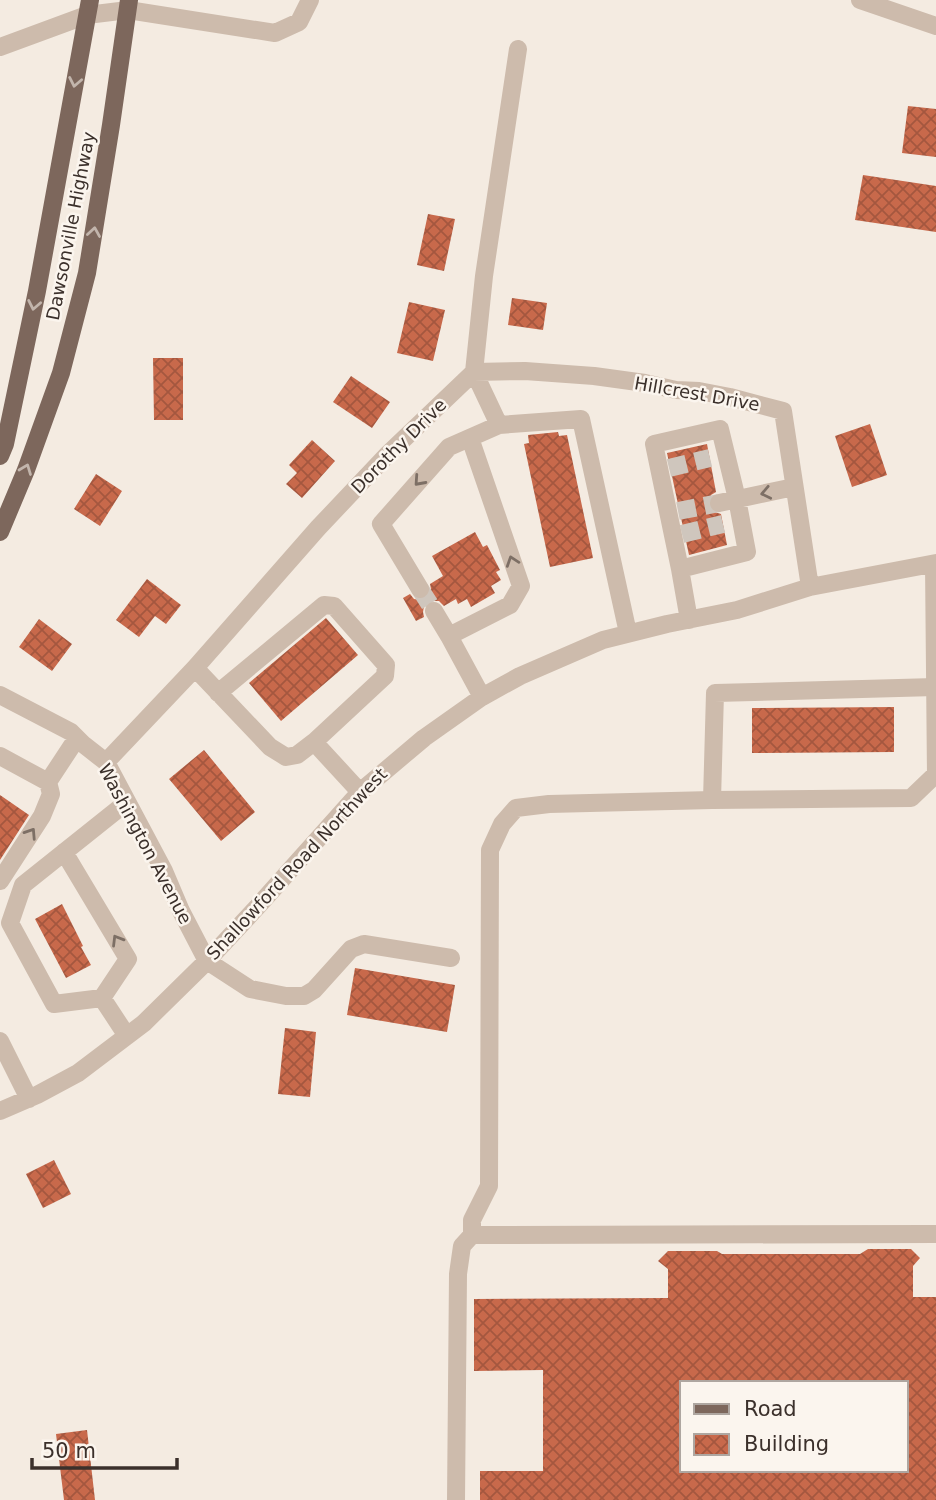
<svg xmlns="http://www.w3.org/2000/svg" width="936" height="1500" font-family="'DejaVu Sans',sans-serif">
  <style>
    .building { fill: url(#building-cross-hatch); fill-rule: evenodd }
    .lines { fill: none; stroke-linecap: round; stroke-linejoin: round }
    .minor-tunnel { stroke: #cfc6bd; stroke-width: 18; stroke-dasharray: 18 9; stroke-linecap: butt }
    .minor { stroke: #cdbbac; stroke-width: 18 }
    .major { stroke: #7d675c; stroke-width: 18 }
    .oneway { stroke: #c2b5ac }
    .oneway2 { stroke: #7d6f65 }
    .labels { text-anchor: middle; stroke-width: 5; stroke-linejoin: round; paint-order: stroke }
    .street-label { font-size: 18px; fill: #3b302b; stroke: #fbf5ee }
  </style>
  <defs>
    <pattern id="building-cross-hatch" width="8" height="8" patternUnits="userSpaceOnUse" patternTransform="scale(1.75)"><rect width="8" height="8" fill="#c8694b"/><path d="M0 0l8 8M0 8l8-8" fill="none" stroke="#a4573f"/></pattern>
  </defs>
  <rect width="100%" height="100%" fill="#f4ebe1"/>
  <path class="building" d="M908 106 936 109V157L902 153Z
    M863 175 936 186V232L855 220Z
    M428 214 455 219 444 271 417 265Z
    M512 298 547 303 543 330 508 325Z
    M409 302 445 310 433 361 397 353Z
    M153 358H183V420H154Z
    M351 376 390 402 372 428 333 402Z
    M870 424 887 475 852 487 835 436Z
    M558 432 559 436 567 435 593 558 550 567 524 444 529 443 528 435Z
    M312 440 335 461 302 498 286 484 297 473 289 465Z
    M707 444 716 492 711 495 708 505 711 511 721 514 727 545 689 555 667 453Z
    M96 474 122 491 100 526 74 509Z
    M475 532 483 547 487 545 500 570 496 572 501 580 491 586 495 593 471 607 467 599 458 604 456 599 444 606 439 601H429L424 606 423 612 424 617 416 621 403 598 410 594 414 599 420 600 426 598 431 589 430 584 443 576 432 556Z
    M147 579 181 605 166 624 155 616 139 637 116 620Z
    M326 618 358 655 281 721 249 683Z
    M39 619 72 644 52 671 19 647Z
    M894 707V752L752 753V708Z
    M204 750 255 812 221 841 169 779Z
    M0 795 29 815 0 860Z
    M62 904 83 946 81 947 91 965 66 978 35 919Z
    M355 968 455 985 447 1032 347 1015Z
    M285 1028 316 1032 310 1097 278 1094Z
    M54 1160 71 1194 43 1208 26 1174Z
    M868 1249H911L920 1258 913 1266V1297H936V1500H480V1471H543V1370L474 1371V1299L668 1298V1269L658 1261 668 1251H717L722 1254H860ZM682 1383H906V1470H682Z
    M87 1430 95 1500H64L56 1434Z"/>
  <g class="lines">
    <path class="minor-tunnel" d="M669 468 710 458
      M678 511 719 503
      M682 534 723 524
      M420 589 434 611"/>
    <path class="minor" d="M860 0 936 26
      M0 47 87 15 128 10 275 33 299 22 310 0
      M499 425 581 419 628 633
      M719 503 794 487
      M934 564 936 776
      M680 569 654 444 720 429 737 499 747 552 680 569 689 620
      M420 589 381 524 449 447 499 425 474 372 525 371 594 376 645 383 676 390 699 391 730 397 783 411 810 587
      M434 611 449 636 482 697
      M449 636 510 605 521 586 470 438
      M195 668 270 747 286 757 297 755 314 742 360 792
      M935 687 715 693 712 800 549 804 516 808 502 824 490 850 489 1186 472 1220V1235L936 1234
      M218 693 324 605 334 606 386 665 385 676 314 742
      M0 695 71 732 83 744 106 762 164 871 181 911 207 961 250 989 286 996H304L314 990 351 949 364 944 451 958
      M0 756 48 782 51 794 42 816 0 881
      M106 762 195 668 318 528 388 454 474 372 484 276 518 49
      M48 782 77 738
      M712 800 911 798 935 775
      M127 802 23 885 10 923 54 1004 102 998 127 1036
      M64 852 128 959 102 998
      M0 1041 29 1099
      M0 1111 37 1095 78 1073 144 1023 207 961 259 905 360 792 424 738 482 697 520 676 603 640 667 624 737 610 810 587 936 563
      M456 1500 458 1274 462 1246 472 1235"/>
    <path class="major" d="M0 456 5 444 37 291 90 0
      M0 532 26 470 61 373 87 273 111 125 129 0"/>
  </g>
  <defs><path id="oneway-chevron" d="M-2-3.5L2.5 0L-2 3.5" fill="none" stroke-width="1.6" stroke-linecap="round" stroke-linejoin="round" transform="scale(1.75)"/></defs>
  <g class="oneway">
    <use href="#oneway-chevron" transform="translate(75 82) rotate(101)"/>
    <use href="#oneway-chevron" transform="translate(94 232) rotate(-81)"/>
    <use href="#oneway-chevron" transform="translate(34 305) rotate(101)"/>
    <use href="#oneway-chevron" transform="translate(26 469) rotate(-69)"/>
  </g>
  <g class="oneway2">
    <use href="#oneway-chevron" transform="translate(419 481) rotate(132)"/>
    <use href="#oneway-chevron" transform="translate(766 493) rotate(168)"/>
    <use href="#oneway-chevron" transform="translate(512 561) rotate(-109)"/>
    <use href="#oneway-chevron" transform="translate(31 833) rotate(-57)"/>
    <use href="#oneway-chevron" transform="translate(117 940) rotate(-121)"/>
  </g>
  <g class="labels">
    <g class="street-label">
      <text transform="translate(71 226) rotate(-79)" y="6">Dawsonville Highway</text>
      <text transform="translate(697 394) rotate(10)" y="6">Hillcrest Drive</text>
      <text transform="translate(399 446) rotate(-45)" y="6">Dorothy Drive</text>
      <text transform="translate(145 844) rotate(62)" y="6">Washington Avenue</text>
      <text transform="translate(297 864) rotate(-47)" y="6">Shallowford Road Northwest</text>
    </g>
  </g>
  <rect x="680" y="1381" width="228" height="91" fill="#fbf5ee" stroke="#aea6a0" stroke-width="2"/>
  <rect x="694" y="1404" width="35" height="10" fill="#7d675c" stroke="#aea6a0" stroke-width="2"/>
  <text x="744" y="1416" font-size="21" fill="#3b302b">Road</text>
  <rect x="694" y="1434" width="35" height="21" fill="url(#building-cross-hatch)" stroke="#aea6a0" stroke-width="2"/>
  <text x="744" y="1451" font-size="21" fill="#3b302b">Building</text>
  <path d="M32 1458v10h145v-10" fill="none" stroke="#3b302b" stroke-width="3.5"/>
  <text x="42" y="1458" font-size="21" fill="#3b302b" stroke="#fbf5ee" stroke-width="5" paint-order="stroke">50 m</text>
</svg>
